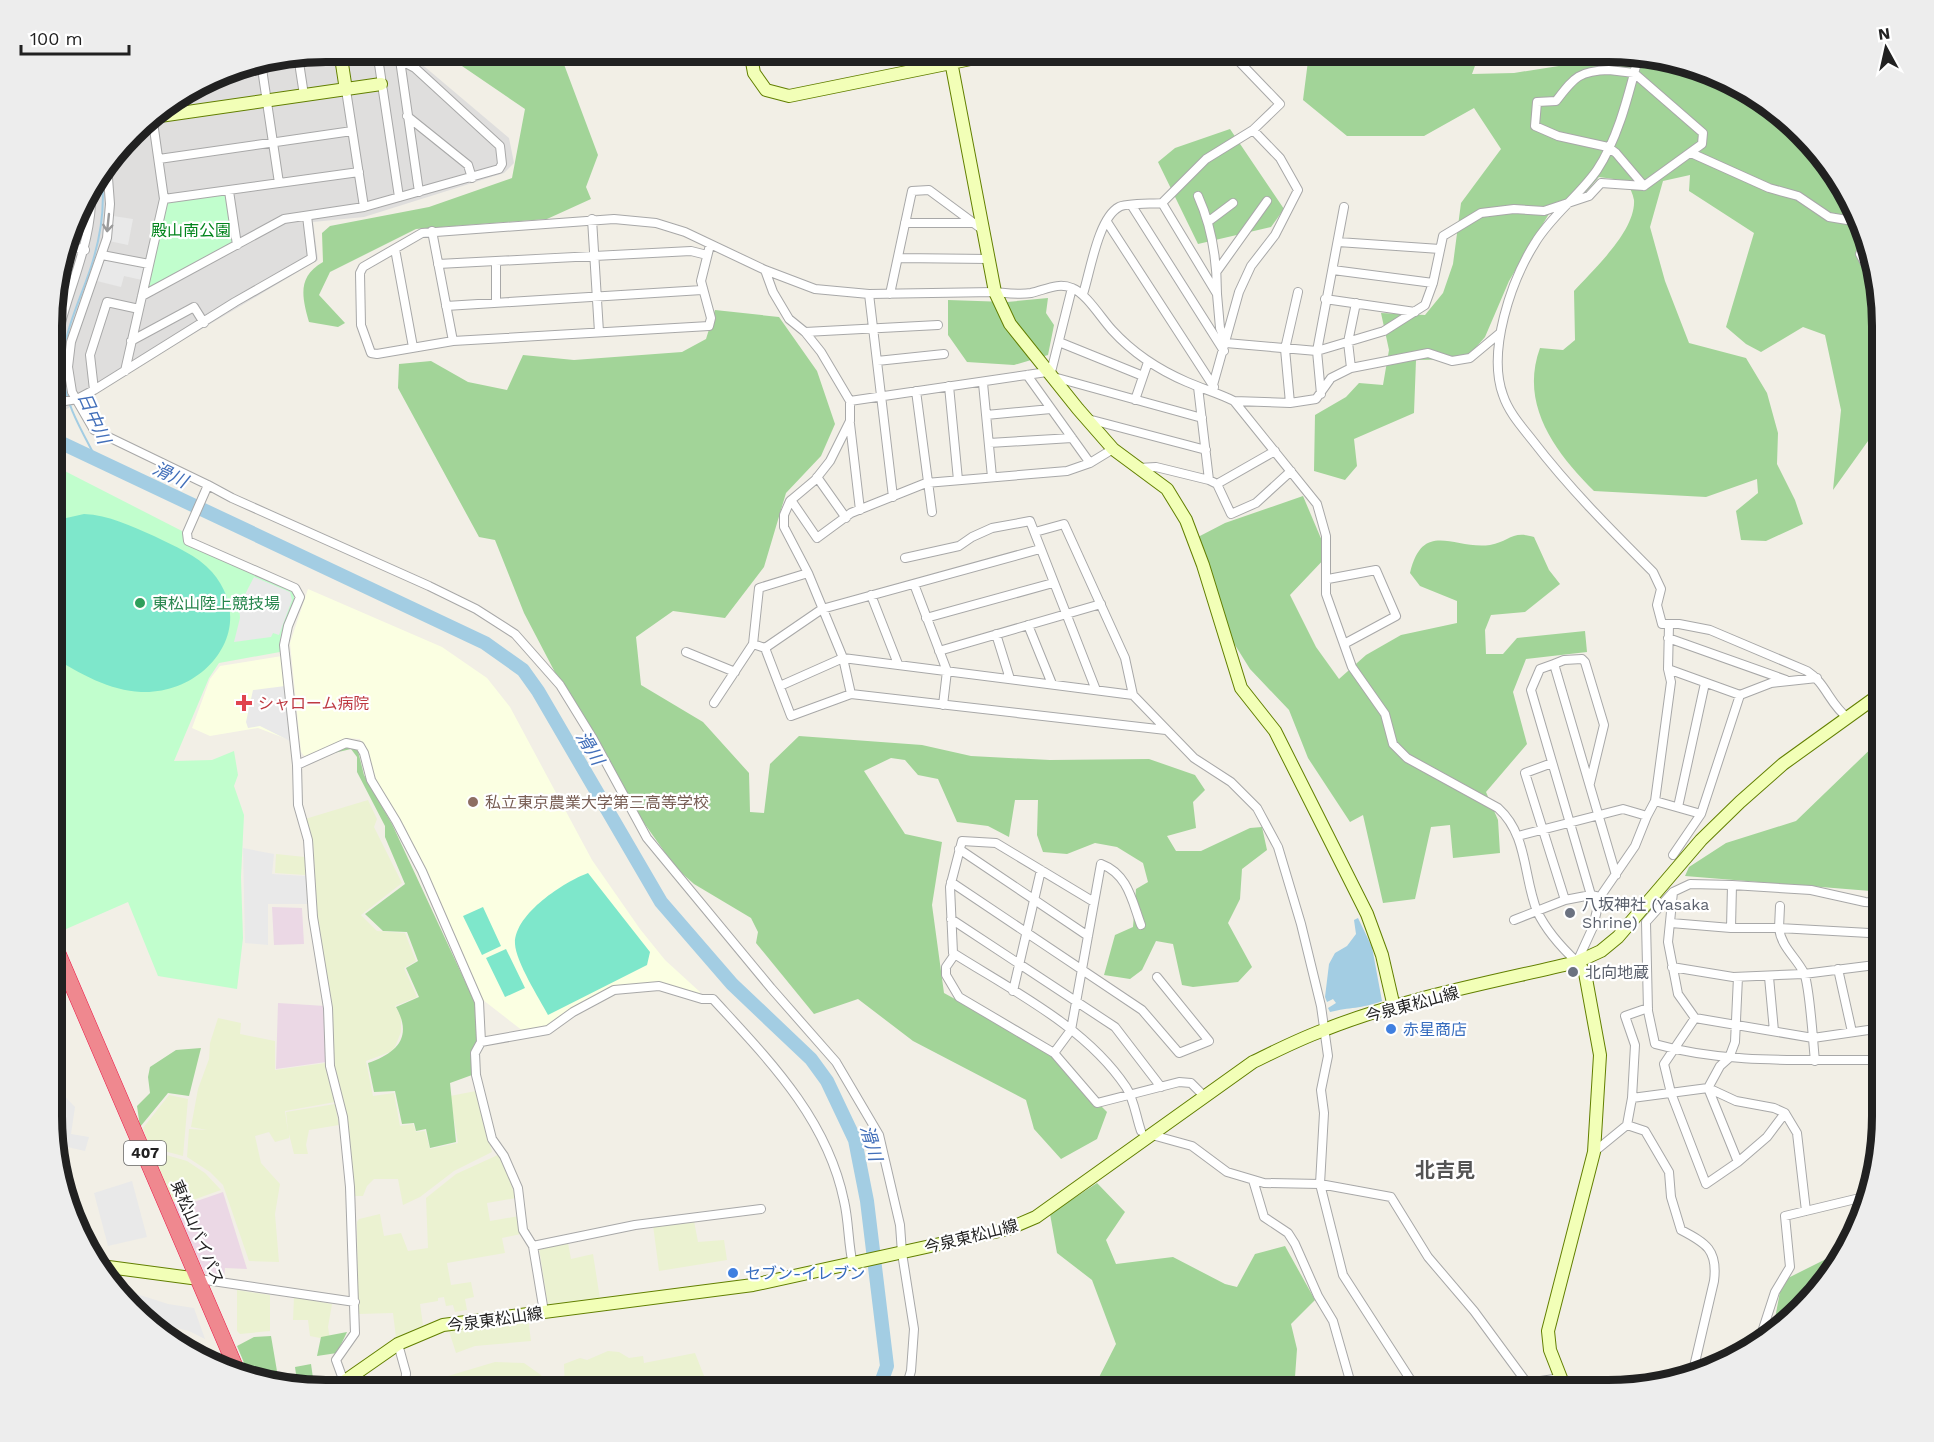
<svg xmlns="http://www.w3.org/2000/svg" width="1934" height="1442" font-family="'Work Sans','Noto Sans JP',sans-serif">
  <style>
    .residential { fill: #dfdedd }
    .industrial { fill: #ebd8e5 }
    .education { fill: #fbffe2 }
    .farmland { fill: #ebf2d1 }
    .forest { fill: #a2d498 }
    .park { fill: #c1fecd }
    .pitch { fill: #7ee7cb }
    .parking { fill: #e9e9e9 }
    .water { fill: #a3cde3 }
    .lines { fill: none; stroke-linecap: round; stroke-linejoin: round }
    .stream { stroke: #a3cde3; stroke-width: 2 }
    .river { stroke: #a3cde3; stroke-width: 14 }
    .street-casing { stroke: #a8a8a8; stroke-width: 10 }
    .secondary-casing { stroke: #627f00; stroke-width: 14 }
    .highway-casing { stroke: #eb1847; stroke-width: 16 }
    .street { stroke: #fff; stroke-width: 8 }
    .secondary { stroke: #f2ffb7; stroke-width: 12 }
    .highway { stroke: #ef888f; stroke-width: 15 }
    .oneway { stroke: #9b9b9b }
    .leisure-dot { fill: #2e9e5b; stroke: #fff; stroke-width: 2 }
    .health-dot { fill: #e0444e; stroke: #fff; stroke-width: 2 }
    .education-dot { fill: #8d6e63; stroke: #fff; stroke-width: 2 }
    .worship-dot { fill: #6b7280; stroke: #fff; stroke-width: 2 }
    .shop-dot { fill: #3f7fe0; stroke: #fff; stroke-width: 2 }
    .labels { text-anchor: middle; stroke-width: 4.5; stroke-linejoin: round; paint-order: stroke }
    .shield { fill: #fff; stroke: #646464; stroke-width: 1.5 }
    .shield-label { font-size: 15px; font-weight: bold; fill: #212121 }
    .park-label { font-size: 16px; fill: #03851d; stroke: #fff }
    .leisure-label { font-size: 16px; fill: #27864d; stroke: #fff; text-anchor: start }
    .health-label { font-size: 16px; fill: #be3a42; stroke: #fff; text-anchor: start }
    .education-label { font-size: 16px; fill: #785e54; stroke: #fff; text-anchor: start }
    .worship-label { font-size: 16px; fill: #5b616d; stroke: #fff; text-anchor: start }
    .street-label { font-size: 16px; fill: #212121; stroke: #fff }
    .shop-label { font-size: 16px; fill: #366cbe; stroke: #fff; text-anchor: start }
    .water-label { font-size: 18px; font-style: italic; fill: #4370ba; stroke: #fff }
    .quarter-label { font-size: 20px; font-weight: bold; fill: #545454; stroke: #fff }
    .rim { fill: none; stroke: #212121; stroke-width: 8 }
  </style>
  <rect width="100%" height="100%" fill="#f2efe6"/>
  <path class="residential" d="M325 51H406L509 138 514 163 504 173 364 217 313 222 318 260 55 416 53 414V289L88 188 145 119 237 66Z"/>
  <path class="industrial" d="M272 907 302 908 304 944 274 945Z
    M278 1003 325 1006 326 1062 276 1069Z
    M223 1192 247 1269 225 1268 224 1279 205 1274 173 1202H194Z"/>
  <path class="education" d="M308 589 442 647 487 678 510 707 592 860 640 929 665 960 700 992 699 996 659 984 614 988 548 1027 523 1031 483 1000 405 827 382 793 360 739 346 738 305 757 301 752 290 643Z
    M282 656 292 741 258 728 210 736 192 728 210 679 220 666Z"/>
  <path class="farmland" d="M368 800 377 819 374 827 402 883 361 915 377 931 405 933 416 961 404 968 417 997 395 1006 401 1017V1032L395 1047 390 1052 366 1061 373 1096 394 1093 400 1126 413 1124 416 1132 425 1131 430 1149 458 1143 450 1096 476 1091 492 1152 454 1171 420 1197 403 1205 398 1179H374L367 1186 363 1196H355L346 1117 335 1068 329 989 319 945 313 841 305 819Z
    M276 854 305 857V875L275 873Z
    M218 1018 241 1023 240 1034 275 1041V1070L326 1063 335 1102 285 1111 288 1132 286 1112 335 1104 339 1125 309 1130 306 1145 308 1154H294L289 1134V1138L275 1142 269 1132 255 1136 261 1163 280 1184 275 1214 279 1262 249 1261 223 1185 210 1172 187 1157 189 1129 207 1130 191 1127 198 1089 209 1059 210 1043Z
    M169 1095 188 1099 183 1156 149 1147 143 1128Z
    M152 1151 187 1161 205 1173 221 1190 193 1200 172 1201Z
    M500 1154 516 1198 487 1203 490 1221 519 1216 521 1234 502 1238 505 1253 447 1263 451 1285 471 1282 474 1297 465 1299 467 1310 455 1312 453 1305 446 1306 444 1297 438 1298V1301L420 1304 423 1325 396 1338 393 1313 358 1314 357 1222 359 1219 380 1214 384 1236 401 1233 408 1251 428 1248 426 1198 456 1174Z
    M694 1221 698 1242 724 1240 727 1260 659 1271 653 1225Z
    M568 1243 571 1259 593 1254 600 1299 548 1307 539 1248Z
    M237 1290 270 1295V1331L240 1334 237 1331Z
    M294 1297 332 1304 328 1327 330 1340 310 1336 308 1320H293Z
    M528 1318 531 1341 475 1346 456 1353 448 1328Z
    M608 1351 619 1352 629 1358 643 1356 644 1363 695 1353 710 1391H565L564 1364 580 1358 587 1360Z
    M495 1362 524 1363 541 1375 550 1391 411 1390V1387Z"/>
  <path class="forest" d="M440 51H559L598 155 586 187 591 199 547 219 416 229 330 272 319 295 345 323 338 327 309 322C302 297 297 277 323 262L322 233 330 226 429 207 512 178 525 109Z
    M1292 51 1480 52 1472 74 1514 73 1584 62 1592 52H1626L1713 72 1789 119 1855 204 1883 325V420L1833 490 1841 410 1825 335 1803 327 1761 352 1746 344 1726 327 1754 233 1689 191 1690 175 1663 181 1650 227 1665 281 1689 343 1746 358 1767 393 1778 433 1777 464 1795 500 1803 524 1766 541 1741 540 1736 511 1758 493 1757 479 1706 497 1594 491C1556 453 1519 405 1540 348L1563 350 1575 340 1574 291C1593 270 1636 231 1634 200 1633 194 1629 187 1628 181L1599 177 1580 199 1556 202 1509 281 1485 337 1466 359 1416 360 1414 413 1354 439 1357 466 1345 480 1314 471 1315 415 1346 397 1359 383 1383 385 1389 350 1381 313 1425 315 1443 293 1453 264 1461 203 1501 149 1474 108 1424 136H1347L1303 100 1308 61Z
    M1230 129 1284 209 1271 227 1198 244 1158 162 1175 148Z
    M1048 298 1046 313 1054 325 1048 355 1014 365 967 362 948 335V300L1007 302Z
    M715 310 779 317 817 371 835 424 821 456 786 493 764 567 725 618 673 611 636 637 641 685 703 722 749 773 750 812 764 813 770 764 799 736 922 745 971 756 1050 760 1149 759 1195 775 1205 790 1193 802 1196 828 1167 836 1176 851H1201L1250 828 1262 827 1267 850 1242 869 1240 899 1228 923 1252 967 1238 982 1193 987 1182 985 1173 944 1156 941 1142 970 1130 979 1104 975 1115 935 1133 927 1136 889 1148 882 1143 863 1117 847 1095 843 1067 854 1043 852 1037 835 1038 800H1015L1009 837 988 826 957 822 938 779 918 775 905 760 891 758 864 771 905 834 942 842 932 905 944 993 1042 1047 1107 1112 1097 1139 1061 1159 1034 1129 1026 1100 913 1041 858 999 814 1014 756 943 758 932 751 918 694 884 676 868 605 768 524 613 495 540 479 537 398 388 399 364 431 361 468 382 507 390 523 355 574 360 682 352 706 339Z
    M1303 496 1328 555 1290 595 1316 647 1339 679 1366 655 1401 635 1457 623V601L1420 586 1410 573C1423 519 1454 550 1490 545 1509 542 1512 530 1534 537L1549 570 1560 584 1525 612 1491 615 1485 630 1486 654H1503L1517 638 1585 631 1587 652 1526 659 1513 692 1527 744 1486 792 1498 820 1500 853 1453 858 1450 825 1431 827 1415 899 1383 903 1363 815 1350 822 1308 758 1289 710 1250 669 1230 637 1198 537 1225 523Z
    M1883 737V892L1685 876 1689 867 1726 843 1796 821Z
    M344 746 357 747 364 775 392 824 476 1005 479 1036 472 1075 450 1083 456 1142 430 1148 426 1129 416 1131 414 1123 402 1124 395 1091 374 1092 368 1063C397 1053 413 1037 396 1007L419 997 406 968 418 961 407 932 383 931 365 914 405 884 385 837V826L357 772V757L351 749 334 753V750Z
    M201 1048 189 1096 168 1093 140 1127 137 1106 150 1093 148 1077 150 1067 176 1050Z
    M1097 1183 1125 1212 1106 1240 1116 1264 1173 1257 1225 1284 1237 1287 1255 1254 1285 1246 1315 1300 1291 1324 1297 1349 1294 1391H1092L1116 1344 1092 1280 1057 1253 1050 1214Z
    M1841 1255 1815 1297 1773 1329 1782 1281 1828 1258Z
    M347 1332 337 1353 317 1356 321 1337Z
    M271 1336 278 1377 291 1374 293 1387 250 1377 237 1346 254 1337Z
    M311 1364 314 1385 319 1388 308 1390 298 1388 295 1367Z"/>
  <path class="park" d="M223 193 226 195 233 240 231 244 151 288 147 285 168 201Z
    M53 465 182 531 187 544 294 592V603L281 634 280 652 219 663 209 678 174 761 212 760 234 751 238 775 234 786 244 815 241 877 243 938 237 989 158 976 128 902 57 933 52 920Z"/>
  <path class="pitch" d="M84 514C109 515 131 526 154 536 174 546 197 555 212 572 260 628 205 695 141 692 111 691 78 673 53 657V521Z
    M588 873 650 952 647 965 548 1015C539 998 516 962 515 944 514 914 564 882 588 873Z
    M483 907 501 946 482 955 463 916Z
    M506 949 525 988 505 997 486 958Z"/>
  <path class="parking" d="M113 216 133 219 128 245 109 241Z
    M108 258 143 266 142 280 124 276 121 287 97 281 104 261Z
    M254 577 290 592 292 600 279 635 273 633 271 637 234 642 240 618 239 606Z
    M285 686 290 741 260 726 248 728 246 722 253 690Z
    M243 848 274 854 272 874 306 876 307 904H268V945L245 943Z
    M52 1083 75 1107 71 1134 89 1137 85 1151 54 1144 52 1135Z
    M132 1181 147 1237 108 1246 94 1193Z
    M121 1292 140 1295 168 1304 194 1308 205 1339 189 1331 142 1320Z"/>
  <path class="water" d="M1358 918 1372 947 1382 1001C1361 1009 1350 1007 1330 1012L1328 1008 1336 1003 1333 999 1327 1002 1325 997 1329 964 1335 953 1347 946 1356 934 1354 920Z"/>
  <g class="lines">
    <path class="stream" d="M99 464C85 436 65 406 63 374 60 338 80 301 91 267 101 236 106 205 101 172"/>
    <path class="river" d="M53 439 485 643 523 670 538 691 661 902 732 984 811 1059 827 1081 855 1140 867 1201 887 1366 878 1391"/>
    <g class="street-casing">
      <path id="street" d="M377 51 399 197
        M1639 55C1629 92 1619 137 1597 170 1579 196 1551 216 1535 243 1511 281 1487 351 1503 395 1509 413 1522 427 1533 441 1569 488 1611 530 1653 572L1661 589 1657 605 1662 624H1679L1710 630 1807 671C1826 683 1830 705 1848 718
        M298 56 304 95
        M400 60 419 192
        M261 62 279 183
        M229 70 262 65
        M1609 70 1634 73 1703 133 1702 144 1644 186 1616 153 1608 147 1558 136 1535 126 1537 102 1556 101C1574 78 1578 71 1609 70Z
        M346 90 364 207
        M407 116 468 165 472 178
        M1691 153 1769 188 1798 196 1829 217 1859 222
        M159 159 352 131
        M107 165 110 204 107 238 71 342 68 367 72 392 94 430 208 485 232 498 429 586 476 609 515 634 560 685 592 737 647 838 771 988 836 1062 879 1135 900 1225 902 1253 914 1329 911 1371 905 1391
        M229 191 237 245
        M1198 196C1212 227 1217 259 1217 294
        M164 199 359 172
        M1162 203 1217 294 1220 328 1226 343 1317 351 1384 331 1425 305 1433 283 1443 236 1481 213 1514 209 1544 211 1589 196 1601 183 1644 186
        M1132 206 1224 351
        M592 219 599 332
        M1209 221 1233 203
        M1107 222 1214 387
        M905 223H973
        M432 231 453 341
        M1338 242 1440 249
        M710 245 701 281 711 318 709 326 453 341 377 354 371 353 361 325 360 273 363 267 422 233 614 219 656 223 685 232 765 270 815 289 869 294 995 292C1007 293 1019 295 1031 293 1045 290 1058 282 1072 288 1086 293 1101 318 1112 330 1133 353 1159 370 1187 382 1203 389 1218 393 1234 401L1317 504 1326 536V594L1352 667 1385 714 1393 744 1407 758 1498 808C1528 835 1523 876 1537 911 1546 930 1562 948 1577 962L1593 927 1600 897 1635 846 1647 816 1623 809 1518 836
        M1864 245 1860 254 1872 276
        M68 246 85 250
        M395 249 413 347
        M102 255 149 264
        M898 258 989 259
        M496 261V303
        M438 264 691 251 707 255
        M765 270 773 292 789 319 805 332 821 352 850 401V421L830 461 815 480 790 501 784 515V527L808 573 843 658 851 694
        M1333 270 1433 283
        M1217 271 1267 201
        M1072 288 1050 376 1202 418
        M869 294 893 497
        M890 294 912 191 929 190 983 230
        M1083 294C1090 273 1098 218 1119 207 1125 203 1153 204 1162 203L1206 159 1253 130 1280 104 1229 51
        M142 296 284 219 364 207 499 169 502 164 500 146 415 68 400 60 398 51
        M1325 299 1415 312
        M446 306 702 290
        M805 332 938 325
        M131 341 194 307 204 323
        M1059 342 1143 376
        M53 357C62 298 95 245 91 184
        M877 361 944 354
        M1351 368 1348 342 1356 303
        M53 371 55 404
        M125 371 164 199 152 115
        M1027 375 1090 463
        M983 383 992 477
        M1213 385 1239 292 1251 266 1275 235 1298 190 1280 158 1253 130
        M949 386 958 480
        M1198 387 1209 480
        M94 390 90 355 107 302 139 309
        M916 391 932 512
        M1321 394 1317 351 1344 207
        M1135 400 1148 362
        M850 401 1047 372
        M1234 401 1290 403 1316 399 1331 378 1351 368 1428 353 1452 361 1470 358 1500 333
        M53 403 77 399 94 390 235 302 312 258 307 216
        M1290 403 1285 349 1298 292
        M986 415 1051 409
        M1088 419 1206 450
        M850 424 860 510
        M989 443 1072 438
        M1138 468 1156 467 1209 480 1217 484 1231 514 1256 503 1291 471
        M817 477 846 518
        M1217 484 1275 451
        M208 485 187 533 188 541 295 588 300 597 288 626 284 645 297 765 298 805 308 840 313 917 328 1008 330 1066 343 1117 350 1187 355 1333 336 1360 344 1382
        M791 500 817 538 851 513 926 483 1067 471 1090 463 1113 449
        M1035 532 1064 524 1125 658 1133 695 1194 758 1231 782 1257 808 1278 847 1301 924 1321 1006 1328 1056 1321 1090 1324 1113 1320 1184 1343 1275 1410 1379 1425 1391
        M905 558 959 546 972 537 992 528 1030 521 1096 690
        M1328 579 1376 570 1396 616 1344 644
        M914 584 947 671 943 705
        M871 595 898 664
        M926 618 1053 583
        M1028 625 1052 684
        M1669 625 1668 669 1740 695 1771 683 1817 678
        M996 634 1010 679
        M1668 638 1786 680
        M753 644 765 648 791 716 851 694 1166 730
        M765 648 822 609 1040 549
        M939 651 1101 604
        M686 652 735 672
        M1554 664 1540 669 1531 690 1591 895 1600 897
        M780 686 843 658 1133 695
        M714 703 753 644 759 588 808 573
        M1552 763 1525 773 1565 900
        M297 765 346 743 360 746 364 753 371 780 396 821 422 871 479 1002 481 1042 475 1053 476 1075 492 1139 504 1156 518 1188 523 1230 533 1246 544 1312
        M1590 783 1604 725 1585 662 1582 659 1564 660 1554 664 1616 875
        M1655 801 1701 814 1673 855
        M1678 807 1705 683
        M1701 814 1740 695
        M1647 816 1655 801 1671 682 1668 669
        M959 849 1088 936
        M951 882 1142 1010 1179 1053 1209 1041 1157 977
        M1673 892 1690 884 1732 885
        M1094 902 996 843 962 841 950 887 953 953C1013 991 1086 1027 1126 1087 1134 1099 1136 1117 1141 1131
        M1780 906 1779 928 1869 933
        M951 919 1115 1027 1161 1087
        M1514 920 1565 900 1591 895
        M1671 923 1731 928H1779C1781 947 1796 957 1804 973 1810 987 1813 1043 1815 1061
        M1731 928 1732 885 1811 890 1865 902 1883 903
        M955 954 946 967V975L959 997 1054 1053 1097 1103 1179 1082 1191 1083 1204 1096
        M1875 965 1882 1002
        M1672 967 1733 977 1804 974 1883 964
        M1838 969 1852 1032
        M1738 977 1735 1042 1729 1058 1720 1066 1708 1088 1738 1162 1767 1137 1785 1113
        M1769 977 1774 1031
        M1013 991 1041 870
        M1648 1008 1625 1016 1635 1045 1632 1098 1708 1088 1736 1101 1774 1108 1785 1113 1797 1133 1806 1211
        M1695 1018 1813 1038 1882 1028
        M481 1042 548 1030 573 1012 614 990 659 986 702 999H713C768 1059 827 1118 844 1201 849 1222 848 1244 853 1265
        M1054 1053 1071 1030 1101 864C1128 874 1132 901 1141 925
        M1627 1125 1632 1098
        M1152 1135 1192 1146 1227 1172 1264 1183 1320 1184 1391 1197 1428 1257 1474 1311 1527 1383 1561 1378
        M1594 1152 1627 1125 1645 1131 1669 1172 1671 1197 1681 1230C1706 1243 1718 1250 1714 1281L1693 1371
        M1738 1162 1706 1184 1671 1093 1664 1064 1695 1018 1678 994 1668 942 1673 892 1646 922 1648 1011 1655 1044C1729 1065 1806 1059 1882 1060
        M1253 1180 1264 1217 1288 1233 1295 1244 1318 1296 1333 1321 1353 1391
        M533 1246 635 1225 761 1209
        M199 1279 355 1302
        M1763 1337V1329L1775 1292 1790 1267 1785 1216 1868 1196
        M398 1344 406 1373 405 1390"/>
    </g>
    <g class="secondary-casing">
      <path id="secondary" d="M340 51 346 90
        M750 51 754 73 766 90 789 96 1010 51
        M949 51 995 292 1010 324 1078 409 1113 449 1167 489 1186 520 1203 565 1241 688 1275 731 1367 914 1382 955 1394 1007
        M146 118 381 84
        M101 1266 199 1279
        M332 1390 398 1344 443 1325 753 1285 1008 1229 1036 1217 1253 1062C1276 1051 1299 1039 1324 1030 1404 998 1493 982 1577 962L1601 951 1618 937 1701 840 1740 802 1783 764 1883 692
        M1566 1391 1550 1350 1548 1331 1594 1152 1600 1055 1585 973 1577 962"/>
    </g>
    <g class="highway-casing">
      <path id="highway" d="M52 939 239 1375"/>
    </g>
    <use href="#street" class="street"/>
    <use href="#secondary" class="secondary"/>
    <use href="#highway" class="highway"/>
  </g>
  <defs><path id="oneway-shaft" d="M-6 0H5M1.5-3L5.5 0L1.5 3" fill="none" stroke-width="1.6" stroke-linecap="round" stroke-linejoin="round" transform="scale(1.5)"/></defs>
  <use class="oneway" href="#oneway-shaft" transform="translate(108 223) rotate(96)"/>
  <circle class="leisure-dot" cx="140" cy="603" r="6"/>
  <path class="health-dot" d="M241 694h6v6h6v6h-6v6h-6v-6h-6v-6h6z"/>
  <circle class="education-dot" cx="473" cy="802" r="6"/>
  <g class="worship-dot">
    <circle cx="1570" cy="913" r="6"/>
    <circle cx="1573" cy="972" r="6"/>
  </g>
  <g class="shop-dot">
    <circle cx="1391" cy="1029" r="6"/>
    <circle cx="733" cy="1273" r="6"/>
  </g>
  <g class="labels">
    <rect class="shield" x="124" y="1141" width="42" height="24" rx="4.5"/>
    <g class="shield-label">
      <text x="145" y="1158">407</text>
    </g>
    <g class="park-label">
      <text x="191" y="236">殿山南公園</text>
    </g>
    <g class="leisure-label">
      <text x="152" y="609">東松山陸上競技場</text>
    </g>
    <g class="health-label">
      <text x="258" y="709">シャローム病院</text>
    </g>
    <g class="education-label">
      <text x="485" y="808">私立東京農業大学第三高等学校</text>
    </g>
    <g class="worship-label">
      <text x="1582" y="910">八坂神社 (Yasaka<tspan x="1582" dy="18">Shrine)</tspan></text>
      <text x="1585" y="978">北向地蔵</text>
    </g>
    <g class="street-label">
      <text transform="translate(1412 1004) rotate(-15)" y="6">今泉東松山線</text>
      <text transform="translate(198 1232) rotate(67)" y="6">東松山バイパス</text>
      <text transform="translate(971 1236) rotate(-14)" y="6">今泉東松山線</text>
      <text transform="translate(495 1319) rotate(-8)" y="6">今泉東松山線</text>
    </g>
    <g class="shop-label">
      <text x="1403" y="1035">赤星商店</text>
      <text x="745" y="1279">セブン-イレブン</text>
    </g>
    <g class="water-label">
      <text transform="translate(94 418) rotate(66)" y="6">日中川</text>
      <text transform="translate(170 475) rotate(25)" y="6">滑川</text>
      <text transform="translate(590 748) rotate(59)" y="6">滑川</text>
      <text transform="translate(871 1143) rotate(74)" y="6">滑川</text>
    </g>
    <g class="quarter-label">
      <text x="1445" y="1177">北吉見</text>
    </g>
  </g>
  <path d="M0 0H1934V1442H0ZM326 62H1608A264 264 0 0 1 1872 326V1116A264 264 0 0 1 1608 1380H326A264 264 0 0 1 62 1116V326A264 264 0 0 1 326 62Z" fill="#ededed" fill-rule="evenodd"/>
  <path class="rim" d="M326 62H1608A264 264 0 0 1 1872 326V1116A264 264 0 0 1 1608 1380H326A264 264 0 0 1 62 1116V326A264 264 0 0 1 326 62Z"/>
  <g transform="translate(1886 48) rotate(352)" stroke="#ffffff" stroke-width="4.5" paint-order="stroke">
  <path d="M0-4.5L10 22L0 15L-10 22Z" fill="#212121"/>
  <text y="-9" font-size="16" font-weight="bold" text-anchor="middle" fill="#212121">N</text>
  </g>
  <path d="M21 45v9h108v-9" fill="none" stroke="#212121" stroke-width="3"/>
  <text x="30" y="45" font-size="18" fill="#212121" stroke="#ffffff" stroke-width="4.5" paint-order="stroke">100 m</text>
</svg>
